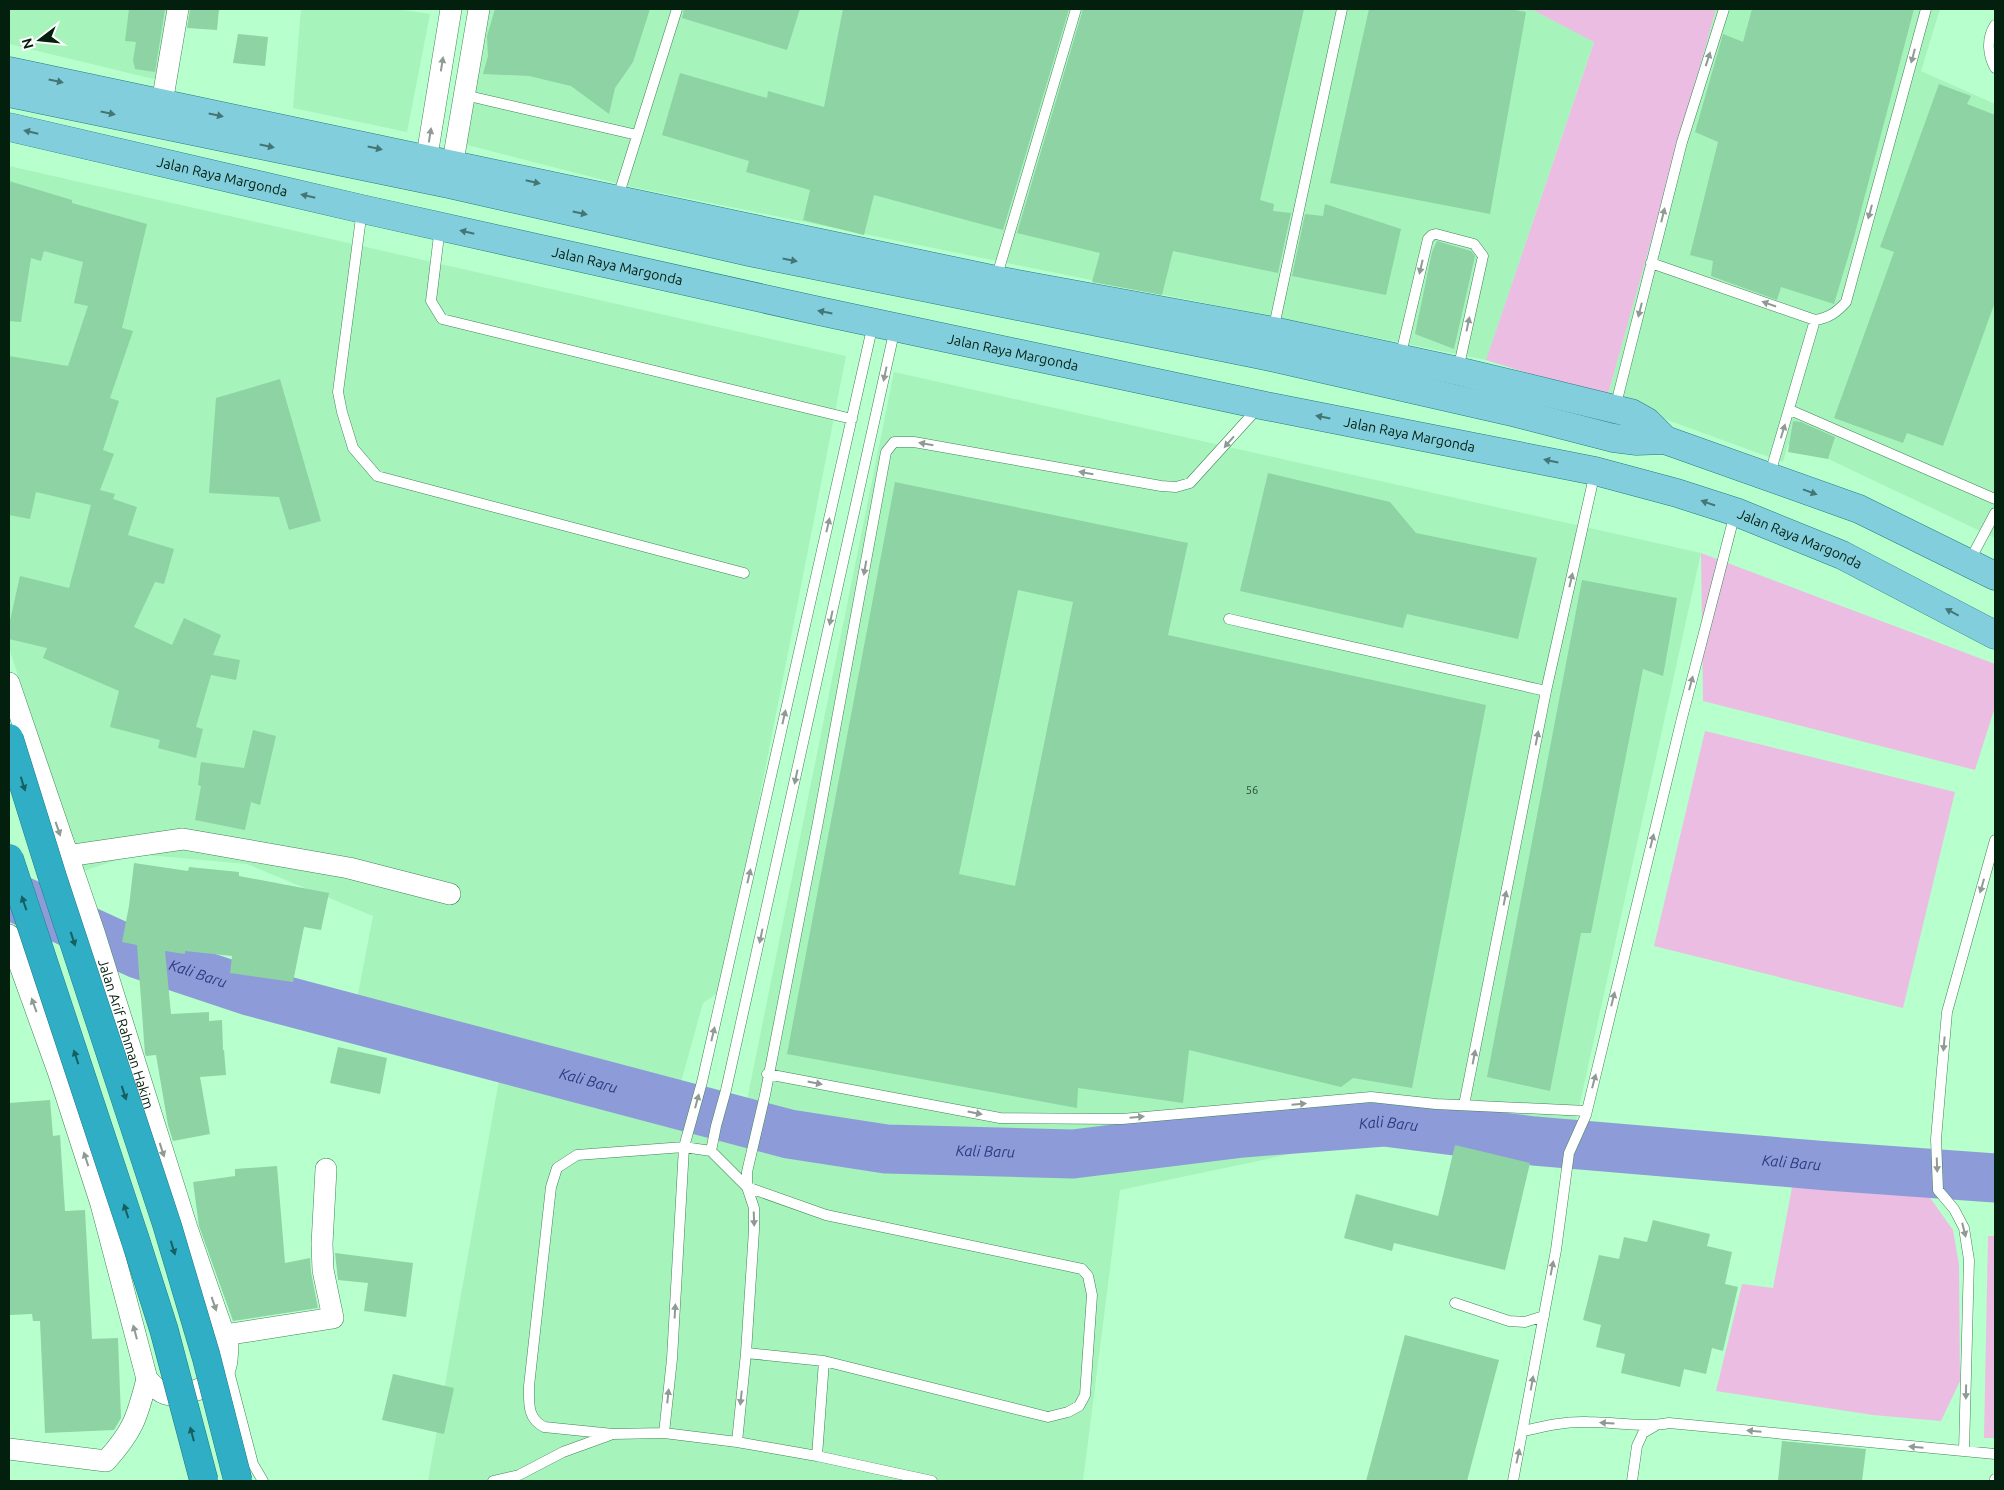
<svg xmlns="http://www.w3.org/2000/svg" width="2004" height="1490" font-family="Ubuntu,sans-serif">
  <style>
    .built { fill: #a6f3bc }
    .green { fill: #ecbde3 }
    .lines { fill: none; stroke-linecap: round; stroke-linejoin: round }
    .river { stroke: #8d9cd8; stroke-width: 49 }
    .building { fill: #8ed3a3; fill-rule: evenodd }
    .lane-casing { stroke: #408458; stroke-width: 11 }
    .street-casing { stroke: #408458; stroke-width: 22 }
    .primary-casing { stroke: #207c85; stroke-width: 29 }
    .lane { stroke: #fff; stroke-width: 10 }
    .street { stroke: #fff; stroke-width: 21 }
    .primary { stroke: #83cedc; stroke-width: 28 }
    .highway-bridge-casing { stroke: #207c85; stroke-width: 29; stroke-linecap: butt }
    .highway-bridge { stroke: #30aec5; stroke-width: 28 }
    .oneway { fill: #8e9a93 }
    .oneway2 { fill: #437675 }
    .oneway3 { fill: #175f60 }
    .labels { text-anchor: middle; stroke-width: 4.5; stroke-linejoin: round; paint-order: stroke }
    .number-label { font-size: 11px; fill: #264c33 }
    .street-label { font-size: 14px; fill: #031f0e; stroke: #fff }
    .water-label { font-size: 15px; font-style: italic; fill: #2f3980; stroke: #fff }
  </style>
  <rect width="100%" height="100%" fill="#b7ffcc"/>
  <path class="built" d="M9 9H176L166 82 9 44Z
    M301 9H396L430 14 407 132 293 108Z
    M483 9H1531L1594 41 1486 360 627 186 456 142Z
    M1716 9H1940L1921 71 1995 104V538L1803 447 1788 444 1783 462 1607 398Z
    M9 166 846 356 722 990 703 1003 669 1125 738 1145 894 372 1701 553 1569 1153 1452 1120 1120 1190 1083 1481H428L499 1080 369 1041 352 1025 373 916 247 864 136 854 83 871 9 648Z"/>
  <path class="green" d="M1531 9H1716L1607 398 1486 360 1594 42Z
    M1701 553 1995 664V707L1975 770 1703 701Z
    M1705 731 1955 792 1903 1008 1654 946Z
    M1794 1177 1909 1183 1926 1192 1953 1230 1959 1265 1960 1381 1941 1421 1873 1415 1716 1391 1742 1284 1773 1288Z
    M1988 1236H1995V1438H1984Z"/>
  <g class="lines">
    <path class="river" id="s1" d="M9 895 138 954 249 991 789 1134 886 1149 1073 1154 1243 1133 1384 1122 1534 1141 1828 1166 1995 1178"/>
  </g>
  <path class="building" d="M129 9H165L155 72 135 69 133 60 136 42 125 41Z
    M190 9H219L217 30 187 28Z
    M495 9H650L633 62 615 88 609 114 571 86 529 76 483 74 488 56 487 36Z
    M684 9H800L787 50 682 18Z
    M843 9H1069L1003 230 874 195 864 235 803 220 810 190 746 172 749 161 662 135 680 73 767 98 768 91 824 107Z
    M1083 9H1304L1260 200 1274 204 1273 211 1291 213 1278 273 1173 251 1162 295 1092 282 1100 253 1017 233Z
    M1369 9H1510L1526 12 1490 214 1330 183Z
    M1752 9H1914L1854 237 1834 304 1781 287 1777 300 1711 276 1713 261 1690 255 1718 142 1695 132 1723 34 1743 42Z
    M238 34 268 37 265 66 233 63Z
    M1939 84 1971 96 1967 104 1995 115V302L1943 446 1907 433 1903 443 1834 418 1894 252 1880 247Z
    M9 181 72 200V203L147 224 122 328 133 331 110 398 119 401 103 450 114 454 100 490 115 494 113 499 137 507 128 535 174 549 164 584 155 582 134 627 172 645 184 618 221 635 213 655 240 660 236 680 211 675 196 727 203 729 196 758 158 748 160 740 110 727 119 691 43 658 47 648 9 639V625L20 576 69 588 91 505 36 492 30 519 9 515V356L68 366 88 306 74 303 83 262 44 251 41 261 31 258 21 322 9 321Z
    M1325 204 1401 229 1386 295 1292 276 1305 214 1323 216Z
    M1437 241 1471 251 1475 256 1454 349 1415 334 1432 252Z
    M280 379 321 521 289 530 279 497 209 493 216 398Z
    M1793 421 1801 422 1835 437 1828 459 1788 452Z
    M1268 473 1390 502 1416 533 1537 558 1518 639 1407 614 1403 628 1240 591Z
    M895 482 1188 543 1168 635 1486 705 1412 1088 1353 1078 1341 1087 1189 1050 1183 1103 1078 1088 1077 1108 787 1054ZM1018 590 1073 602 1015 886 959 874Z
    M1582 580 1677 598 1663 676 1643 669 1591 933H1581L1550 1091 1487 1077Z
    M253 730 276 736 260 805 251 802 245 830 195 820 201 786 198 785 201 762 244 768Z
    M134 863 188 871 189 867 239 872V876L329 893 321 930 304 927 293 982 230 973 232 956 185 951V954L165 951 171 1014 209 1012V1021L222 1020 223 1050H224L226 1075 200 1077 210 1134 173 1141 168 1125 156 1055 146 1056 145 1054 137 945 122 942 129 906Z
    M338 1047 387 1058 380 1094 330 1083Z
    M50 1100 53 1136 60 1135 65 1211 85 1210 92 1339 118 1338 121 1418 114 1430 45 1433 40 1321H33L32 1314 9 1315V1103Z
    M1455 1145 1530 1163 1505 1270 1394 1243 1392 1251 1344 1238 1356 1194 1438 1216Z
    M277 1166 285 1263 310 1258 311 1272 318 1308 233 1321 199 1226 193 1182 235 1176V1169Z
    M1653 1220 1710 1234 1707 1246 1732 1252 1725 1284 1738 1287 1723 1351 1712 1348 1706 1374 1684 1369 1680 1387 1621 1373 1625 1354 1596 1347 1601 1325 1583 1320 1599 1255 1619 1259 1624 1237 1647 1242Z
    M335 1253 413 1263 406 1317 364 1311 368 1283 338 1280Z
    M1405 1335 1499 1360 1467 1481H1366Z
    M393 1374 454 1388 444 1434 382 1420Z
    M1782 1441 1866 1449 1862 1481H1778Z"/>
  <g class="lines">
    <g class="lane-casing">
      <path id="lane" d="M1995 25C1986 39 1988 55 1995 68
        M473 97 637 135
        M617 200 677 9
        M362 210 338 392 342 412 353 448 377 476 744 573
        M440 227 431 301 442 319 852 419
        M1651 263 1815 320C1829 318 1837 312 1846 302L1926 9
        M996 279 1076 9
        M1273 331 1342 9
        M1400 358 1428 239 1432 235 1436 234 1474 244 1483 256 1458 370
        M1615 408 1682 142 1724 9
        M1790 410 1995 499
        M1769 477 1815 320
        M1969 562 1995 513
        M1229 619 1546 691
        M767 1074 1000 1118 1122 1119 1371 1097 1436 1104 1587 1111
        M1464 1105 1546 691 1595 472
        M711 1151 716 1126 726 1090 895 328
        M1455 1303 1509 1321 1525 1322 1544 1316
        M746 1353 824 1361 1048 1417 1068 1412 1079 1406 1085 1395 1092 1295 1088 1276 1082 1269 826 1215 747 1187V1172L765 1095 818 822 886 452 894 442H914L1161 486 1176 487 1190 483 1258 408
        M228 1368 253 1464 263 1481
        M1524 1431C1545 1426 1566 1421 1588 1422 1615 1422 1643 1428 1669 1423L1995 1454
        M664 1433 672 1359 684 1147 702 1082 873 324
        M737 1442 746 1353 754 1230V1208L747 1187 711 1151 684 1147 577 1155 557 1168 551 1187 529 1386C529 1403 527 1418 544 1427L613 1434 664 1433 737 1442 817 1456 932 1481
        M1964 1451 1969 1260 1964 1228 1954 1209 1938 1190 1936 1139 1947 1012 1995 840
        M817 1456 824 1361
        M493 1481 519 1475 563 1452 610 1435
        M1513 1481 1556 1250 1569 1153 1586 1115 1682 718 1735 513
        M1632 1481 1637 1446 1643 1433 1655 1426
        M1995 1481V1479"/>
    </g>
    <g class="street-casing">
      <g id="street">
        <path d="M162 103 178 9"/>
        <path d="M424 174 451 9"/>
        <path d="M450 179 479 9"/>
        <path id="s2" d="M9 683 94 932 187 1228 228 1346C227 1355 228 1365 223 1373 215 1386 181 1398 166 1394 158 1392 152 1384 147 1379L101 1204 59 1074 9 935"/>
        <path d="M67 856 183 839 349 868 450 894"/>
        <path d="M224 1335 333 1318 323 1270 322 1244 326 1169"/>
        <path d="M9 1449 106 1461C133 1431 137 1418 147 1379"/>
      </g>
    </g>
    <g class="primary-casing">
      <g id="primary">
        <path d="M9 71 996 280 1273 331 1458 371 1631 413 1647 422 1665 440"/>
        <path d="M9 93 449 184 754 253 1266 356 1508 411 1613 438 1637 441 1665 440 1859 509 1995 576"/>
        <path id="s3" d="M9 127 362 209 819 311 1261 405 1595 471 1677 493 1736 512 1842 555 1995 635"/>
      </g>
    </g>
    <use href="#lane" class="lane"/>
    <use href="#street" class="street"/>
    <use href="#primary" class="primary"/>
    <g class="highway-bridge-casing">
      <path id="highway-bridge" d="M9 738 53 879 167 1225 206 1356 238 1481
        M9 858 136 1242 164 1330 204 1481"/>
    </g>
    <use href="#highway-bridge" class="highway-bridge"/>
  </g>
  <defs><path id="oneway-solid" d="M-6-.8H1V-3.2L6.5 0L1 3.2V.8H-6Z" transform="scale(1.25)"/></defs>
  <g class="oneway">
    <use href="#oneway-solid" transform="translate(1913 56) rotate(105)"/>
    <use href="#oneway-solid" transform="translate(1708 59) rotate(-72)"/>
    <use href="#oneway-solid" transform="translate(442 64) rotate(-81)"/>
    <use href="#oneway-solid" transform="translate(430 135) rotate(-81)"/>
    <use href="#oneway-solid" transform="translate(1870 212) rotate(105)"/>
    <use href="#oneway-solid" transform="translate(1663 215) rotate(-76)"/>
    <use href="#oneway-solid" transform="translate(1421 267) rotate(103)"/>
    <use href="#oneway-solid" transform="translate(1769 304) rotate(-161)"/>
    <use href="#oneway-solid" transform="translate(1640 310) rotate(104)"/>
    <use href="#oneway-solid" transform="translate(1468 324) rotate(-78)"/>
    <use href="#oneway-solid" transform="translate(885 374) rotate(102)"/>
    <use href="#oneway-solid" transform="translate(1783 431) rotate(-73)"/>
    <use href="#oneway-solid" transform="translate(1229 442) rotate(131)"/>
    <use href="#oneway-solid" transform="translate(926 444) rotate(-170)"/>
    <use href="#oneway-solid" transform="translate(1086 473) rotate(-170)"/>
    <use href="#oneway-solid" transform="translate(828 525) rotate(-77)"/>
    <use href="#oneway-solid" transform="translate(865 568) rotate(100)"/>
    <use href="#oneway-solid" transform="translate(1571 580) rotate(-77)"/>
    <use href="#oneway-solid" transform="translate(831 618) rotate(102)"/>
    <use href="#oneway-solid" transform="translate(1691 683) rotate(-75)"/>
    <use href="#oneway-solid" transform="translate(784 717) rotate(-77)"/>
    <use href="#oneway-solid" transform="translate(1537 738) rotate(-79)"/>
    <use href="#oneway-solid" transform="translate(796 777) rotate(102)"/>
    <use href="#oneway-solid" transform="translate(58 829) rotate(71)"/>
    <use href="#oneway-solid" transform="translate(1652 841) rotate(-76)"/>
    <use href="#oneway-solid" transform="translate(749 876) rotate(-77)"/>
    <use href="#oneway-solid" transform="translate(1982 886) rotate(106)"/>
    <use href="#oneway-solid" transform="translate(1505 898) rotate(-79)"/>
    <use href="#oneway-solid" transform="translate(761 936) rotate(102)"/>
    <use href="#oneway-solid" transform="translate(1613 999) rotate(-76)"/>
    <use href="#oneway-solid" transform="translate(34 1005) rotate(-110)"/>
    <use href="#oneway-solid" transform="translate(713 1034) rotate(-77)"/>
    <use href="#oneway-solid" transform="translate(1944 1044) rotate(95)"/>
    <use href="#oneway-solid" transform="translate(1474 1057) rotate(-79)"/>
    <use href="#oneway-solid" transform="translate(1594 1081) rotate(-75)"/>
    <use href="#oneway-solid" transform="translate(815 1083) rotate(11)"/>
    <use href="#oneway-solid" transform="translate(697 1101) rotate(-75)"/>
    <use href="#oneway-solid" transform="translate(1299 1104) rotate(-5)"/>
    <use href="#oneway-solid" transform="translate(975 1113) rotate(11)"/>
    <use href="#oneway-solid" transform="translate(1137 1117) rotate(-5)"/>
    <use href="#oneway-solid" transform="translate(162 1150) rotate(72)"/>
    <use href="#oneway-solid" transform="translate(86 1159) rotate(-108)"/>
    <use href="#oneway-solid" transform="translate(1937 1165) rotate(88)"/>
    <use href="#oneway-solid" transform="translate(754 1219) rotate(88)"/>
    <use href="#oneway-solid" transform="translate(1964 1230) rotate(76)"/>
    <use href="#oneway-solid" transform="translate(1552 1268) rotate(-79)"/>
    <use href="#oneway-solid" transform="translate(214 1304) rotate(71)"/>
    <use href="#oneway-solid" transform="translate(675 1311) rotate(-87)"/>
    <use href="#oneway-solid" transform="translate(135 1332) rotate(-105)"/>
    <use href="#oneway-solid" transform="translate(1532 1383) rotate(-80)"/>
    <use href="#oneway-solid" transform="translate(1966 1392) rotate(91)"/>
    <use href="#oneway-solid" transform="translate(668 1396) rotate(-84)"/>
    <use href="#oneway-solid" transform="translate(741 1398) rotate(96)"/>
    <use href="#oneway-solid" transform="translate(1607 1423) rotate(-177)"/>
    <use href="#oneway-solid" transform="translate(1754 1431) rotate(-175)"/>
    <use href="#oneway-solid" transform="translate(1916 1447) rotate(-175)"/>
    <use href="#oneway-solid" transform="translate(1518 1456) rotate(-78)"/>
  </g>
  <g class="oneway2">
    <use href="#oneway-solid" transform="translate(56 81) rotate(12)"/>
    <use href="#oneway-solid" transform="translate(108 113) rotate(12)"/>
    <use href="#oneway-solid" transform="translate(216 115) rotate(12)"/>
    <use href="#oneway-solid" transform="translate(31 132) rotate(-167)"/>
    <use href="#oneway-solid" transform="translate(267 146) rotate(12)"/>
    <use href="#oneway-solid" transform="translate(375 148) rotate(12)"/>
    <use href="#oneway-solid" transform="translate(533 182) rotate(13)"/>
    <use href="#oneway-solid" transform="translate(308 196) rotate(-167)"/>
    <use href="#oneway-solid" transform="translate(580 213) rotate(12)"/>
    <use href="#oneway-solid" transform="translate(467 232) rotate(-167)"/>
    <use href="#oneway-solid" transform="translate(790 260) rotate(11)"/>
    <use href="#oneway-solid" transform="translate(825 312) rotate(-169)"/>
    <use href="#oneway-solid" transform="translate(1323 417) rotate(-169)"/>
    <use href="#oneway-solid" transform="translate(1551 461) rotate(-168)"/>
    <use href="#oneway-solid" transform="translate(1810 492) rotate(20)"/>
    <use href="#oneway-solid" transform="translate(1708 503) rotate(-161)"/>
    <use href="#oneway-solid" transform="translate(1952 612) rotate(-152)"/>
  </g>
  <g class="oneway3">
    <use href="#oneway-solid" transform="translate(23 784) rotate(73)"/>
    <use href="#oneway-solid" transform="translate(24 903) rotate(-109)"/>
    <use href="#oneway-solid" transform="translate(73 939) rotate(72)"/>
    <use href="#oneway-solid" transform="translate(76 1057) rotate(-108)"/>
    <use href="#oneway-solid" transform="translate(124 1093) rotate(72)"/>
    <use href="#oneway-solid" transform="translate(126 1211) rotate(-108)"/>
    <use href="#oneway-solid" transform="translate(173 1248) rotate(73)"/>
    <use href="#oneway-solid" transform="translate(192 1434) rotate(-105)"/>
  </g>
  <g class="labels">
    <g class="number-label">
      <text x="1252" y="794">56</text>
    </g>
    <g class="street-label">
      <text dy="5" stroke="none"><textPath href="#s3" startOffset="219">Jalan Raya Margonda</textPath></text>
      <text dy="5" stroke="none"><textPath href="#s3" startOffset="624">Jalan Raya Margonda</textPath></text>
      <text dy="5" stroke="none"><textPath href="#s3" startOffset="1029">Jalan Raya Margonda</textPath></text>
      <text dy="5" stroke="none"><textPath href="#s3" startOffset="1434">Jalan Raya Margonda</textPath></text>
      <text dy="5" stroke="none"><textPath href="#s3" startOffset="1839">Jalan Raya Margonda</textPath></text>
      <text dy="5" stroke="none"><textPath href="#s2" startOffset="370">Jalan Arif Rahman Hakim</textPath></text>
    </g>
    <g class="water-label">
      <text dy="5" stroke="none"><textPath href="#s1" startOffset="205">Kali Baru</textPath></text>
      <text dy="5" stroke="none"><textPath href="#s1" startOffset="610">Kali Baru</textPath></text>
      <text dy="5" stroke="none"><textPath href="#s1" startOffset="1420">Kali Baru</textPath></text>
      <text dy="5" stroke="none"><textPath href="#s1" startOffset="1015">Kali Baru</textPath></text>
      <text dy="5" stroke="none"><textPath href="#s1" startOffset="1825">Kali Baru</textPath></text>
    </g>
  </g>
  <rect width="2004" height="1490" fill="none" stroke="#031f0e" stroke-width="20"/>
  <g transform="translate(40 40) rotate(254)" stroke="#ffffff" stroke-width="4" paint-order="stroke">
  <path d="M0-4L9 19L0 12L-9 19Z" fill="#031f0e"/>
  <text y="-8" font-size="14" font-weight="bold" text-anchor="middle" fill="#031f0e">N</text>
  </g>
</svg>
